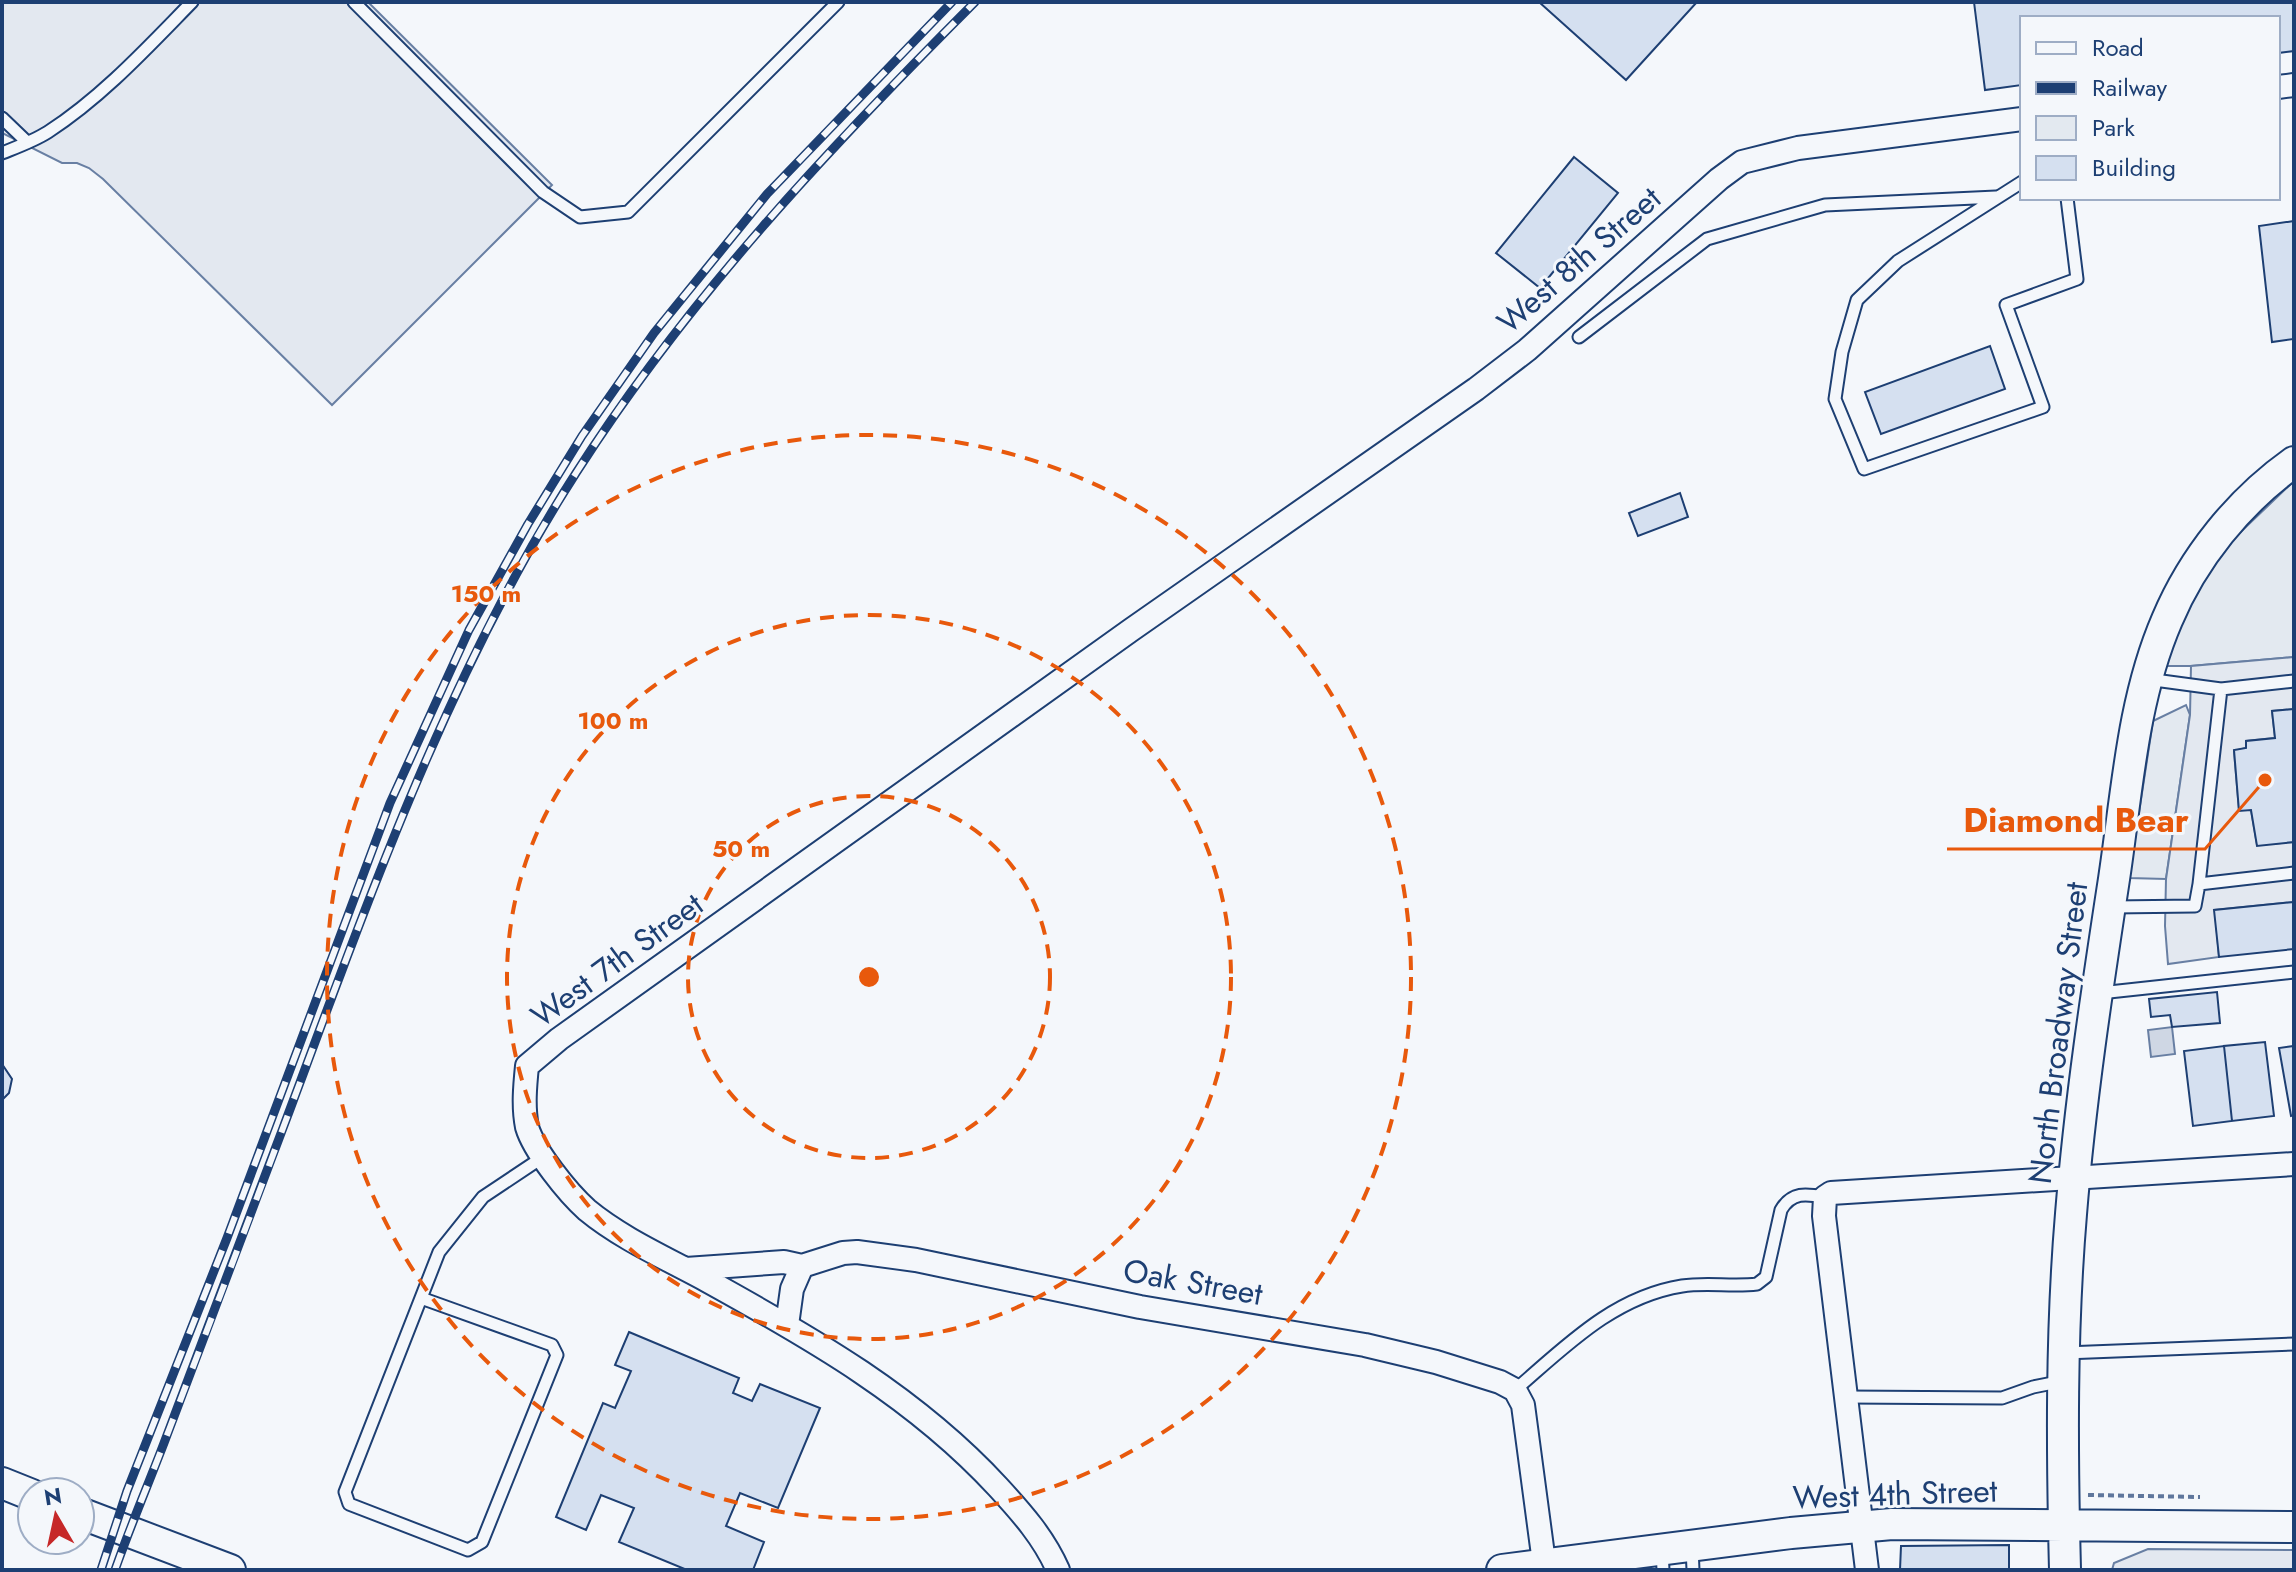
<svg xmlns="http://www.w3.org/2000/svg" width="2296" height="1572" font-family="Jost,sans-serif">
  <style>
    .green { fill: #e3e9f0; stroke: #687fa3; stroke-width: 2 }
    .parking { fill: #e3e8f0; stroke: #687fa3; stroke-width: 2 }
    .water { fill: #cfd7e4; stroke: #687fa3; stroke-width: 2 }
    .building { fill: #d5e0f0; stroke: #1d3f73; stroke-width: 2 }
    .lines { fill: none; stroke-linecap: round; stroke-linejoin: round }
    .lane-casing { stroke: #1d3f73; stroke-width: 15 }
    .street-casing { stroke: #1d3f73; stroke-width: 26 }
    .secondary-casing { stroke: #1d3f73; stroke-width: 34 }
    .path { stroke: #5e769c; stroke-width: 4; stroke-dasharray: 6 4; stroke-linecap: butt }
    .lane { stroke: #f4f7fb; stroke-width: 11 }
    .street { stroke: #f4f7fb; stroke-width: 22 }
    .secondary { stroke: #f4f7fb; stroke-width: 30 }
    .rail-casing { stroke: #1d3f73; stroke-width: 9 }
    .rail { stroke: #f4f7fb; stroke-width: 6; stroke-dasharray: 18; stroke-linecap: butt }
    .ring { fill: none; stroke: #e8590c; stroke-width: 4; stroke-dasharray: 14 10 }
    .labels { text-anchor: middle; stroke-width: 6; stroke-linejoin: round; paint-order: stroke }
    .street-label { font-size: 32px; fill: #1d3f73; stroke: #f4f7fb }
    .centre { fill: #e8590c; stroke: #f4f7fb; stroke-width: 4 }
    .ring-label { font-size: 24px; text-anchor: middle; font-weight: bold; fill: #e8590c; stroke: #f4f7fb; stroke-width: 6; stroke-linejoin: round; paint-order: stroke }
    .leader { fill: none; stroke: #e8590c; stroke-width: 3 }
    .callout-dot { fill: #e8590c; stroke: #f4f7fb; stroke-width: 3 }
    .callout-label { font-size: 34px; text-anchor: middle; font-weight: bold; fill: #e8590c; stroke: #f4f7fb; stroke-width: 6; stroke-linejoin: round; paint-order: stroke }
  </style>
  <rect width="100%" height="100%" fill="#f4f7fb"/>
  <path class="green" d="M2294 481V657L2191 666H2163L2185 610 2227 545Z
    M2186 705 2190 715 2166 879 2129 878 2153 721Z"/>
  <path class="parking" d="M2 2H368L552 185 332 405 103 179 89 168 77 163H62L2 133Z
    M2294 657V709L2272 711 2275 738 2246 741V748L2234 751 2239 810H2251L2257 845 2294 842V902L2215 910 2219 957 2168 964 2165 926 2166 879 2190 715 2191 666Z
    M2148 1549 2294 1550V1570H2112L2114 1563Z"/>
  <path class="water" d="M2172 1027 2175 1054 2151 1057 2148 1030Z"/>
  <path class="building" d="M1539 2H1697L1626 80Z
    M1974 2H2294V51L2278 53V18H2022V85L1985 90Z
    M1574 157 1618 193 1540 288 1496 253Z
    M2294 221V339L2272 342 2259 226Z
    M1990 346 2005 389 1881 434 1865 392Z
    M1680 493 1688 517 1638 536 1629 513Z
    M2294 709V842L2257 846 2251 810 2239 811 2234 750 2246 748V741L2275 738 2272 711Z
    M2294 902V949L2219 957 2214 910Z
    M2217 992 2220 1023 2172 1027 2170 1015 2151 1017 2149 999Z
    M2265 1042 2274 1116 2232 1121 2224 1046Z
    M2224 1046 2232 1121 2193 1126 2184 1051Z
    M2294 1046V1115L2291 1116 2279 1048Z
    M2 1064 12 1079 9 1093 2 1100Z
    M629 1332 739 1378 733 1393 752 1401 760 1384 820 1408 778 1508 740 1493 726 1526 764 1542 753 1570H687L619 1542 634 1508 601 1495 586 1530 556 1517 603 1403 615 1408 631 1371 615 1365Z
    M2009 1545V1570H1900L1901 1546Z"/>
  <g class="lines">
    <g class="lane-casing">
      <path id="lane" d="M354 2 543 192 580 217 628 212 838 2
        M2 118 27 142
        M2 153C17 147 34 141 48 132 102 97 147 48 192 2
        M2022 182 1898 261 1857 300 1842 352 1835 399 1864 469 2043 407 2006 305 2077 279 2067 198
        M1579 337 1707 239 1825 205 1996 197
        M2221 689 2294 681
        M2199 884 2294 873
        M2113 907 2195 906 2199 884 2221 689 2147 679
        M2100 993 2294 972
        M421 1298 552 1345 557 1355 482 1542 468 1550 349 1504 345 1492 439 1252 483 1197 543 1157
        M2065 1353 2294 1344
        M1515 1390C1565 1347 1613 1297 1682 1286 1706 1282 1732 1287 1757 1284L1766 1277 1781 1210C1792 1191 1807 1194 1825 1197
        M1846 1397 2002 1398 2033 1387 2063 1381
        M1692 1547 1693 1570
        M1662 1550 1663 1570"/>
    </g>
    <g class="street-casing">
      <path id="street" d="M2278 87 2294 85
        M686 1269 784 1262 802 1266 843 1253 857 1252 916 1260 1140 1307 1365 1345 1436 1362 1500 1382 1515 1390 1523 1405 1545 1570
        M787 1325 792 1289 802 1266
        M1058 1570C1044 1538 1022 1513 998 1487 916 1398 813 1339 708 1281 668 1259 622 1239 587 1210 568 1193 534 1151 527 1127 523 1107 525 1086 527 1066L559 1039 1131 630 1476 389 1527 350 1719 179 1742 162 1798 148 2022 119
        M1867 1570 1824 1216 1825 1197 1831 1193 2294 1164"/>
    </g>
    <g class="secondary-casing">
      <path id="secondary" d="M2 1483 32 1495
        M80 1513 230 1570
        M1502 1570 1791 1533 1892 1524 2294 1527
        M2065 1570C2062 1452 2061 1332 2071 1214 2080 1102 2097 990 2114 879 2127 793 2132 701 2167 620 2193 558 2239 501 2294 462"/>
    </g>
    <path class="path" d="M2088 1495 2200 1497"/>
    <use href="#lane" class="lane"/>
    <use href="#street" class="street"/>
    <use href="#secondary" class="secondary"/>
    <g class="rail-casing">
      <path id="rail" d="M101 1570 127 1491 227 1238 390 803 469 630 528 524 582 436 654 333 767 194 952 2
        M115 1570C130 1527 148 1485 164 1443 204 1338 244 1233 283 1128 367 904 446 676 576 473 688 298 829 148 975 2"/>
    </g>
    <use href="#rail" class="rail"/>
  </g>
  <g class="ring">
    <circle cx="869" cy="977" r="181"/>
    <circle cx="869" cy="977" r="362"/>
    <circle cx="869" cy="977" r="542"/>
  </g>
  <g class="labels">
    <g class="street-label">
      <text transform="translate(1579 260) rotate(-41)" y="11">West 8th Street</text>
      <text transform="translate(617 960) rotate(-36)" y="11">West 7th Street</text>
      <text transform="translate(2058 1033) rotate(-83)" y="11">North Broadway Street</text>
      <text transform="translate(1193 1282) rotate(10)" y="11">Oak Street</text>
      <text transform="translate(1895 1494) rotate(-2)" y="11">West 4th Street</text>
    </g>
  </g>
  <circle cx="869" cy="977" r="12" class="centre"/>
  <g class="ring-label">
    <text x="486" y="602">150 m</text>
    <text x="613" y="729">100 m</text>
    <text x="741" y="857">50 m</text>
  </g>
  <path class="leader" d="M2265 780L2205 849H1947"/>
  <circle class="callout-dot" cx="2265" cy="780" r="8"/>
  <g class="callout-label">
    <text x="2076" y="832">Diamond Bear</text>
  </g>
  <rect width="2296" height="1572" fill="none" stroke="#1d3f73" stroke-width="8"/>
  <rect x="2020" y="16" width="260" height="184" fill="#f4f7fb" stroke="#9eadc5" stroke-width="2"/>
  <rect x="2036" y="42" width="40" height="12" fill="#f4f7fb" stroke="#9eadc5" stroke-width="2"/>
  <text x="2092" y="56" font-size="24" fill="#1d3f73">Road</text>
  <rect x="2036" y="82" width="40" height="12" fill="#1d3f73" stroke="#9eadc5" stroke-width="2"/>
  <text x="2092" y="96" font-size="24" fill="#1d3f73">Railway</text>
  <rect x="2036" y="116" width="40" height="24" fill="#e3e9f0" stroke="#9eadc5" stroke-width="2"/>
  <text x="2092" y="136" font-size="24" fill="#1d3f73">Park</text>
  <rect x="2036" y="156" width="40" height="24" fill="#d5e0f0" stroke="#9eadc5" stroke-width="2"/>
  <text x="2092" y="176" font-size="24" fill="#1d3f73">Building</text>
  <g transform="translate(56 1516) rotate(351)"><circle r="38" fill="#f4f7fb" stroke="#9eadc5" stroke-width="2"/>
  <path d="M0-6L14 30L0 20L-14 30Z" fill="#c62828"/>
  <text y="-12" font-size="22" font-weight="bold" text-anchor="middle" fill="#1d3f73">N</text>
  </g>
</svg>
